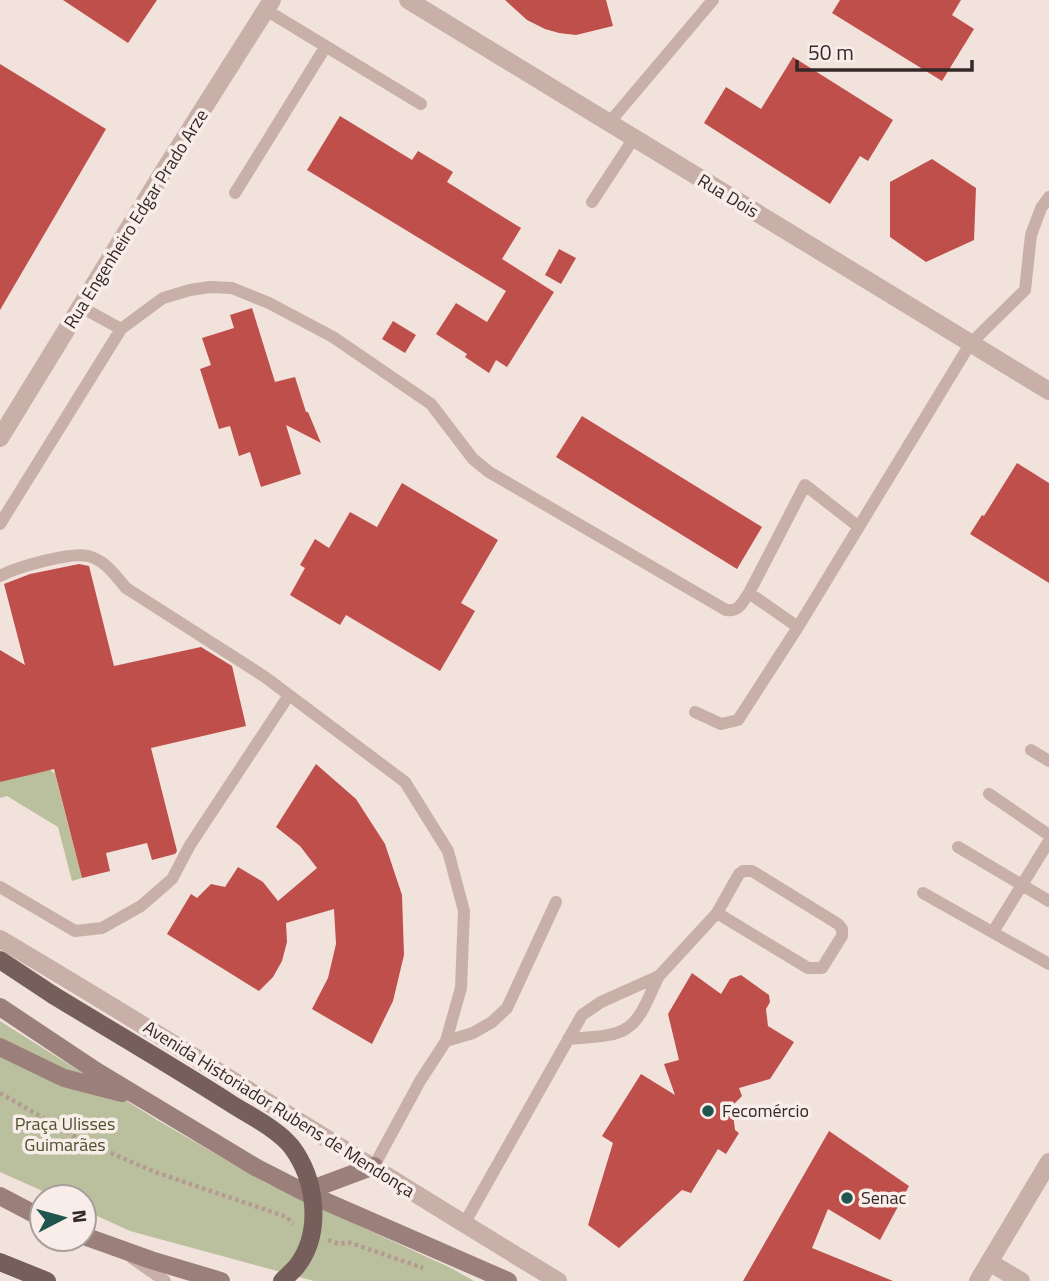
<svg xmlns="http://www.w3.org/2000/svg" width="1049" height="1281" font-family="'Titillium Web',sans-serif">
  <style>
    .green { fill: #babf9d }
    .building { fill: #bf4f4b }
    .lines { fill: none; stroke-linecap: round; stroke-linejoin: round }
    .path { stroke: #b49a93; stroke-width: 4.5; stroke-dasharray: 3.5 3.5; stroke-linecap: butt }
    .service { stroke: #c8b0a8; stroke-width: 12 }
    .minor { stroke: #c8b0a8; stroke-width: 18 }
    .tertiary { stroke: #c8b0a8; stroke-width: 18 }
    .secondary { stroke: #9b7f7a; stroke-width: 18 }
    .primary { stroke: #765e5a; stroke-width: 18 }
    .primary-bridge { stroke: #765e5a; stroke-width: 18 }
    .poi-dot { fill: #20554d; stroke: #f8ede8; stroke-width: 2.5 }
    .labels { text-anchor: middle; stroke-width: 7; stroke-linejoin: round; paint-order: stroke }
    .street-label { font-size: 18px; fill: #352928; stroke: #f8ede8 }
    .poi-label { font-size: 18px; fill: #352928; stroke: #f8ede8; text-anchor: start }
    .park-label { font-size: 18px; fill: #4c522d; stroke: #f8ede8 }
  </style>
  <rect width="100%" height="100%" fill="#f1e2dc"/>
  <path class="green" d="M48 768 55 774 82 878 72 881 58 827 7 796 0 798V782Z
    M0 1021 157 1120 266 1183 451 1268 474 1281H314L130 1231 84 1210V1197H56L0 1172Z"/>
  <path class="building" d="M63 0H157L128 43Z
    M505 0H606L613 26 576 35 559 33 545 29 527 20Z
    M840 0H961L952 15 974 29 942 81 832 13Z
    M793 57 893 120 868 161 860 156 830 204 704 123 726 87 761 109Z
    M0 64 106 129 0 310Z
    M340 116 412 160 418 151 453 172 447 182 521 228 502 259 554 292 507 367 496 360 489 373 465 357 467 354 436 334 456 303 487 322 506 291 307 170Z
    M932 159 976 188 974 240 926 262 890 237V182Z
    M559 249 576 258 561 284 545 275Z
    M252 308 275 382 295 377 306 412H308L321 443 286 425 301 474 261 487 250 452 239 456 230 426 219 429 200 369 211 365 202 338 234 328 230 315Z
    M393 321 416 335 405 353 382 339Z
    M582 416 762 527 737 569 556 457Z
    M1017 463 1049 483V583L970 534 982 515 984 516Z
    M402 483 498 540 461 603 475 611 440 671 346 615 340 625 290 595 305 568 300 565 315 539 329 548 350 512 377 527Z
    M79 564 89 566 114 666 201 647 232 666 246 726 151 748 177 851 175 854 152 860 147 843 106 853 110 871 82 878 54 769 0 782V650L25 665 4 584 30 574Z
    M316 764 356 799 385 844 402 895 404 955 393 1001 372 1044 312 1009 328 978 336 944 334 909 286 923 287 942 282 961 273 977 259 991 167 934 191 894 197 898 211 884 225 887 238 867 263 882 278 901 317 868 300 846 276 827Z
    M692 973 721 994 730 979 741 975 769 995 770 1002 766 1009 768 1026 794 1042 770 1079 739 1088 742 1096 732 1106 735 1130 739 1133 726 1154 718 1149 691 1193 682 1190 619 1248 588 1225 613 1143 602 1136 641 1074 675 1095 664 1064 679 1060 668 1014Z
    M829 1131 909 1186 880 1240 828 1209 812 1248 893 1281H743Z"/>
  <g class="lines">
    <path class="path" d="M0 1093 83 1141 155 1172 287 1217 293 1224
      M328 1240 339 1244 348 1242 423 1268"/>
    <path class="service" d="M266 10 421 104
      M609 123 713 0
      M235 193 326 46
      M592 202 634 138
      M81 307 121 329 163 298 190 290 210 287 232 288 269 303 333 337 431 404 473 459 489 472 726 610C739 612 742 603 749 593L805 485 859 527
      M0 524 121 329
      M0 576C17 567 69 552 88 556 105 560 115 575 126 588L265 677 405 782 448 851 464 911 461 988 446 1041 420 1081 374 1166
      M749 593 798 627 970 344 1025 290 1031 235 1041 208 1049 197
      M695 712 721 724 738 720 798 627
      M1031 750 1049 761
      M989 794 1049 835
      M958 847 1049 901
      M0 887 75 931 102 928 141 906 172 879 190 845 289 695
      M923 893 1049 964
      M993 932 1049 841
      M568 1039C585 1037 613 1038 627 1028 643 1018 650 992 659 976
      M446 1041 473 1033 492 1022 507 1008 556 902
      M464 1224 582 1015 601 1002 659 976 717 913 739 874 743 871H752L838 924 842 929V936L822 968H808L717 913
      M132 1258 165 1281"/>
    <path class="minor" d="M408 0 1049 391
      M0 438 165 169 272 0
      M0 939C188 1050 371 1168 558 1281
      M989 1262 1021 1281"/>
    <path class="tertiary" d="M978 1281 1049 1162"/>
    <path class="secondary" d="M0 1007 96 1071 257 1168 304 1192 508 1281
      M0 1047 64 1078 122 1093
      M304 1192 374 1166
      M0 1196 42 1218
      M84 1236 151 1260 221 1281"/>
    <path class="primary" d="M0 960 53 995
      M0 1262 47 1281"/>
    <path class="primary-bridge" d="M53 995C112 1031 172 1066 230 1103 250 1116 276 1128 291 1146 316 1179 323 1232 297 1266 293 1271 287 1276 282 1281"/>
  </g>
  <g class="poi-dot">
    <circle cx="708" cy="1111" r="7"/>
    <circle cx="847" cy="1198" r="7"/>
  </g>
  <g class="labels">
    <g class="street-label">
      <text transform="translate(728 196) rotate(31)" y="6">Rua Dois</text>
      <text transform="translate(136 219) rotate(-58)" y="6">Rua Engenheiro Edgar Prado Arze</text>
      <text transform="translate(279 1109) rotate(32)" y="6">Avenida Historiador Rubens de Mendonça</text>
    </g>
    <g class="poi-label">
      <text x="722" y="1117">Fecomércio</text>
      <text x="861" y="1204">Senac</text>
    </g>
    <g class="park-label">
      <text x="65" y="1130">Praça Ulisses<tspan x="65" dy="21">Guimarães</tspan></text>
    </g>
  </g>
  <g transform="translate(63 1218) rotate(84)"><circle r="33" fill="#f8ede8" stroke="#aa9f9b" stroke-width="2"/>
  <path d="M0-5L12 26L0 18L-12 26Z" fill="#20554d"/>
  <text y="-10" font-size="19" font-weight="bold" text-anchor="middle" fill="#352928">N</text>
  </g>
  <path d="M797 60v10h175v-10" fill="none" stroke="#352928" stroke-width="3.5"/>
  <text x="808" y="60" font-size="21" fill="#352928" stroke="#f8ede8" stroke-width="5" paint-order="stroke">50 m</text>
</svg>
